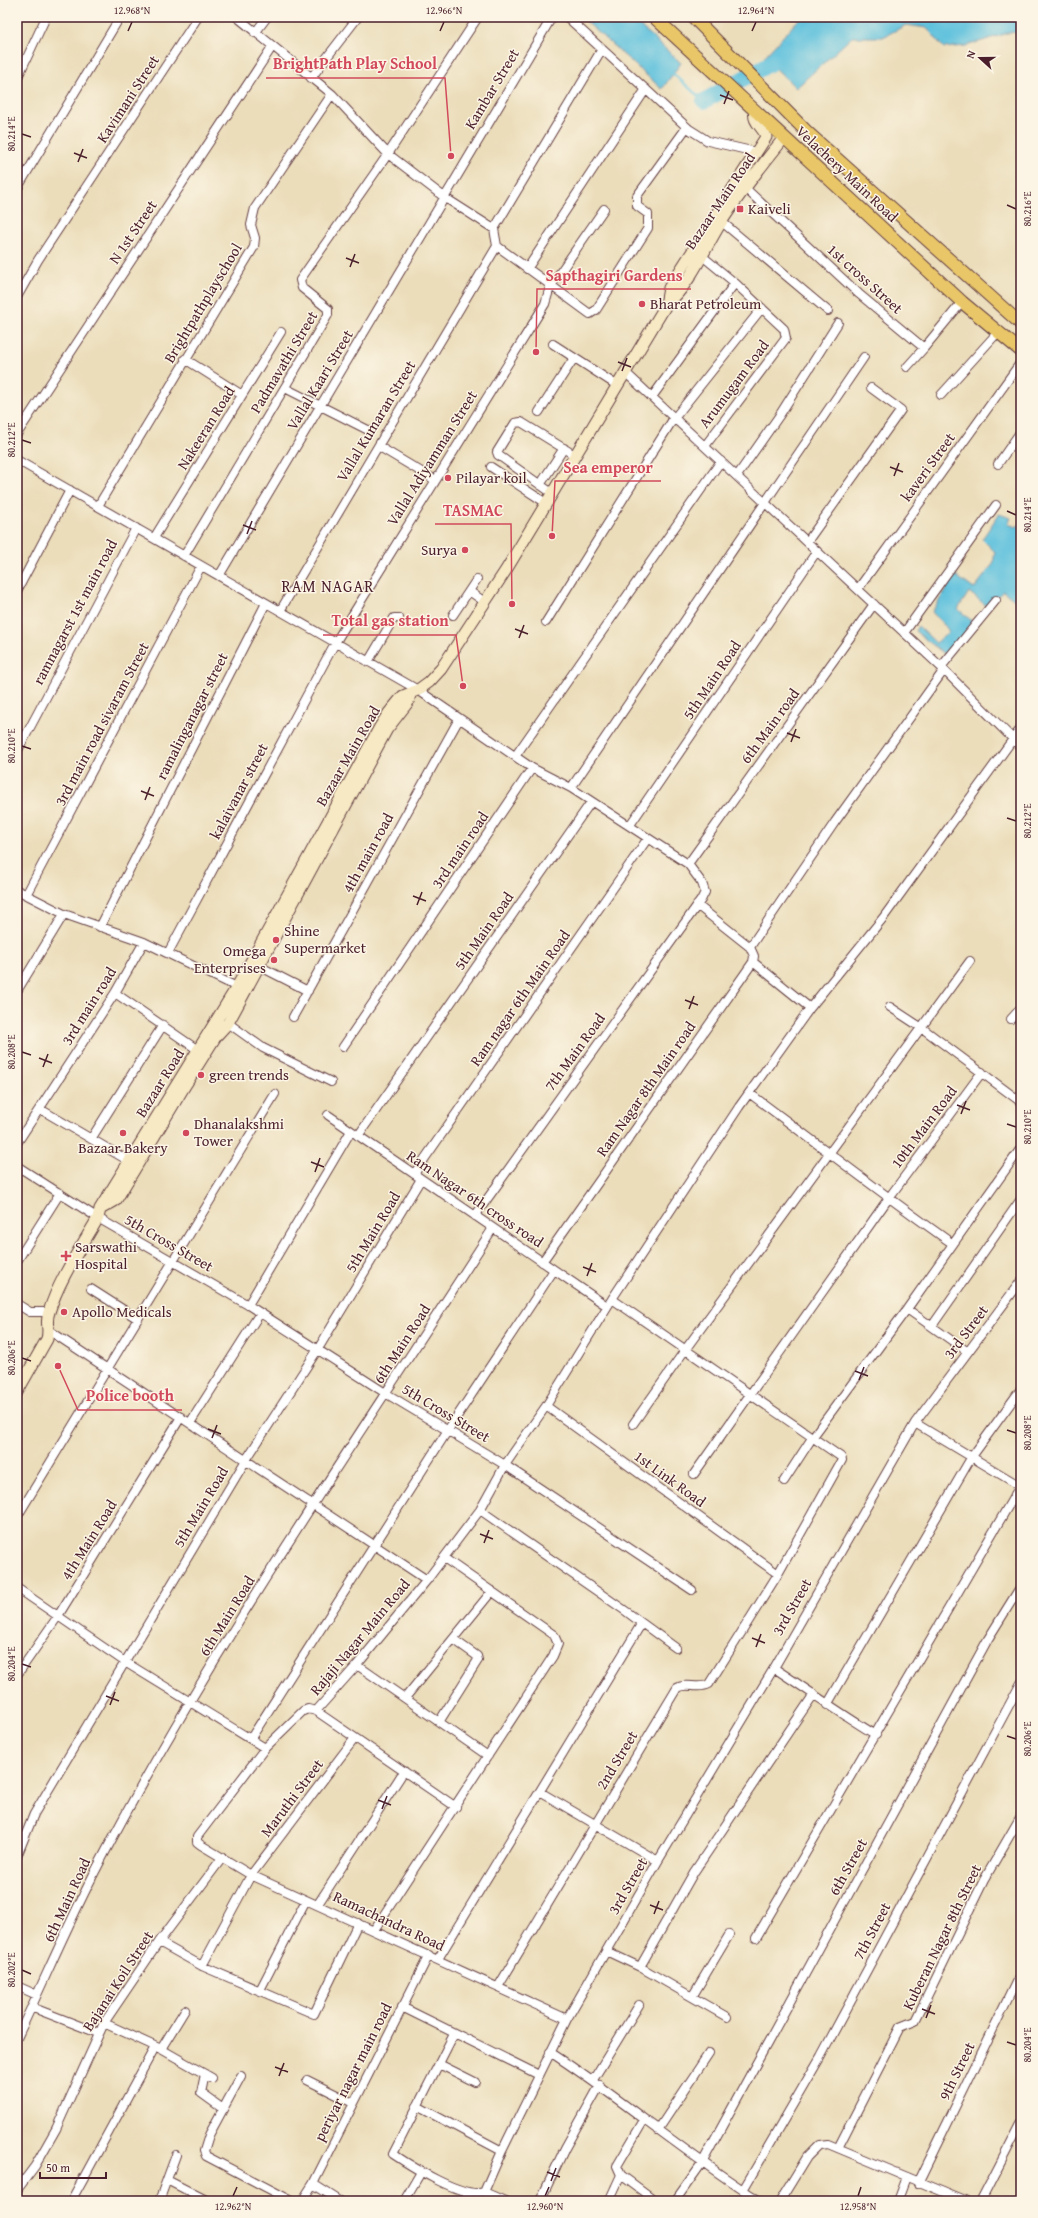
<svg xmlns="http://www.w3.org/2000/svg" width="1038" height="2218" font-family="'Gentium Book Plus',serif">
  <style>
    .water { fill: #5fc1dd; stroke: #547084 }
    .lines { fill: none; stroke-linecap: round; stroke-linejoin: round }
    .stream { stroke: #5fc1dd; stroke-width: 2.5 }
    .river { stroke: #5fc1dd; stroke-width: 16 }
    .minor-casing { stroke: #623c40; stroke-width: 10 }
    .secondary-casing { stroke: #623c40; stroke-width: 13 }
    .primary-casing { stroke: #623c40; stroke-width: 14 }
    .minor { stroke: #fff; stroke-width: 8 }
    .secondary { stroke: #f6e9c3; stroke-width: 11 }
    .primary { stroke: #e9c769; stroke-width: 12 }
    .ticks { fill: none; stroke: #4a1f2b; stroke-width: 1.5 }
    .poi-dot { fill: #d1495b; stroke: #fcf5e5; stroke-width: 1.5 }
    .labels { text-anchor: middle; stroke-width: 3; stroke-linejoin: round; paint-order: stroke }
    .street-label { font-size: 15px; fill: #4a1f2b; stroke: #fcf5e5 }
    .poi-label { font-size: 15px; fill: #4a1f2b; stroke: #fcf5e5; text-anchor: start }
    .neighbourhood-label { font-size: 16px; letter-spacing: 1px; fill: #4a1f2b; stroke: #fcf5e5 }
    .leader { fill: none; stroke: #d1495b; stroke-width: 1.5 }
    .callout-dot { fill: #d1495b; stroke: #fcf5e5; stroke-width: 1.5 }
    .callout-label { font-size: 16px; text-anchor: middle; font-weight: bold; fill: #d1495b; stroke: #fcf5e5; stroke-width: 3; stroke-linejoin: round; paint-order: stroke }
    .neatline { fill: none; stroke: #4a1f2b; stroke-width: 1.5 }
    .ticks-label { font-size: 10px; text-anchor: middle; fill: #4a1f2b }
  </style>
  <rect width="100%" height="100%" fill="#fcf5e5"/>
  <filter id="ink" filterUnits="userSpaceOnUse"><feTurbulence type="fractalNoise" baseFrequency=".025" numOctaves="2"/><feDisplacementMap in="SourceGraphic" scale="8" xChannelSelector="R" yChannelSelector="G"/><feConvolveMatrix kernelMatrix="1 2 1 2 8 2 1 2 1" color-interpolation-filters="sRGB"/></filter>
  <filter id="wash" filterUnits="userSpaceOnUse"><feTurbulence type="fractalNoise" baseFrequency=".012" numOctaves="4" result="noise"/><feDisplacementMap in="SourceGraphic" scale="16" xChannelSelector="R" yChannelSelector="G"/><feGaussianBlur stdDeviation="0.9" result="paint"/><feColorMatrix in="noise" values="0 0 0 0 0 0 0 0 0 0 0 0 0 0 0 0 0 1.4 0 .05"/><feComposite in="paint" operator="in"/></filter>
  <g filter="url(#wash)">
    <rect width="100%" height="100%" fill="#ebddba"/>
    <path class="water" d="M581 17H630L681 63 662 89Z
      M801 17H1021V34L1011 32 966 46 944 48 927 28 906 25 883 37H852L796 88 764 57Z
      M999 514 1011 518 1008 524 1016 527 1019 525 1021 527V605L1003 591 988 607 969 592 958 609 974 623 946 655 915 631 918 626 936 643 949 632 946 627 932 612 955 575 974 589 993 564 995 552 982 539Z"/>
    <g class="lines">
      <path class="stream" d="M670 71 704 101"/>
      <path class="river" d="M704 101 790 52"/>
    </g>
  </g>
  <g filter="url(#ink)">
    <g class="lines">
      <g class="minor-casing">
        <path id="minor" d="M237 17 332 94 388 154 444 197 494 229 497 246 590 314 596 310 648 228V214L637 206V196L687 127
          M567 17 689 129 708 141 756 152
          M255 33 267 17
          M311 78 358 17
          M17 79 46 17
          M745 188 859 294 924 348 962 302
          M17 189 120 17
          M722 222 828 311
          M494 229 602 49
          M701 255 735 283
          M527 269 646 89
          M17 297 38 260 198 17
          M553 344 618 386
          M185 359 242 395
          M907 367 924 348
          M626 373 941 667 1021 747
          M285 388 368 430
          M941 395 999 331
          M652 397 735 283 784 329 786 338 705 446
          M539 412 574 358
          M17 434 272 47
          M378 446 435 480
          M17 460 418 690 532 768 571 788 688 864 702 883 705 892 701 900 475 1216
          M998 464 1021 431
          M491 467 546 503
          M737 476 779 416 838 323
          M540 485 564 448
          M552 493 498 455 497 452 515 423 521 422 576 456
          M98 506 254 247 255 238 251 225 255 208 332 94
          M154 538 281 332
          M807 542 901 410 871 388
          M184 556 328 315V309L302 288 300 280 388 154 478 17
          M219 576 552 17
          M477 579 469 591 485 602
          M858 589 1021 362
          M17 591 70 490
          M280 611 497 246
          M453 615 469 591
          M546 622 672 421 762 308
          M904 633 996 505
          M368 662 394 618H399
          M941 667 996 600
          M17 752 136 528
          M516 755 721 461
          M571 788 864 357
          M630 825 817 551
          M688 864 874 604
          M17 890 64 914 144 942 241 989
          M26 895 201 566
          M100 927 266 603
          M750 947 835 822 944 670
          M168 953 335 643 545 304 550 287 604 209
          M753 962 810 1008 883 918 1021 728
          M259 966 308 991
          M17 991 64 914
          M115 993 198 1050
          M890 1007 922 1028 1021 1102
          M293 1017 459 719
          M1011 1019 1021 1008
          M228 1023 263 1048 331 1082
          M343 1047 532 768
          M749 1093C817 1143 883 1195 953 1244
          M40 1109 129 1161
          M328 1115 607 1306
          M358 1136 591 802
          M91 1139 163 1025
          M17 1143 115 993 144 942
          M17 1166 98 1218 248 1305 387 1394 505 1465 692 1590
          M414 1174 648 838
          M17 1261 60 1193
          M542 1262 753 962 754 956 750 947 697 905
          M91 1289 138 1319
          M612 1299 739 1107 810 1008
          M17 1304 30 1312H48
          M248 1305 351 1131
          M907 1309 1021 1148
          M932 1326 1021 1199
          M50 1331 427 1580
          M546 1406 778 1574
          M190 1423 260 1313
          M915 1423 1020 1486
          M633 1424 685 1350 970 961
          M694 1474 888 1199 982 1072
          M784 1481 812 1438 907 1309 968 1352
          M17 1517 275 1094
          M17 1588 125 1662 265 1748
          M639 1621 676 1648
          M357 1665 488 1756
          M774 1668C808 1690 841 1714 876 1735
          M17 1675 58 1616 181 1417
          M405 1698 492 1591
          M827 1705 971 1458 1021 1389
          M316 1711 456 1807
          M439 1722 478 1660 477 1656 453 1639
          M251 1738 448 1430 554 1270
          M540 1792 658 1861
          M17 1856 34 1814 246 1460 318 1349 421 1179
          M318 1904 404 1771
          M374 1930 553 1656 558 1644 554 1635 444 1558
          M756 1938 1020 1486 1021 1487
          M159 1942 202 1966 314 2014 358 1923
          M606 1951 640 1967 692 1997 729 1935
          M438 1959 640 1626 639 1621 627 1612 480 1510
          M202 1966 251 1875 355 1738
          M640 1967 694 1872 814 1694
          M17 1986 37 1995
          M498 1987 677 1688C686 1682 699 1690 709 1684L778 1574 842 1460 841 1457 612 1299 546 1406 505 1465 480 1510 427 1580 357 1665 316 1711 308 1709 303 1711 265 1748 197 1837V1842L201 1845 251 1875 567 2019
          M260 1990 306 1900
          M692 1997 727 2017
          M31 2007 98 2033
          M402 2007 539 2075
          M104 2023 161 2049 212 2078
          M454 2034 393 2154C411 2166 463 2199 484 2192
          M17 2038C45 1979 70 1919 100 1862 215 1642 359 1437 493 1228
          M161 2049 185 2010
          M550 2052C622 2099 687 2155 760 2201
          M439 2064 475 2082
          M205 2074 201 2093 223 2109
          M241 2076 209 2135 204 2151 206 2156 292 2201
          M307 2080 353 2103
          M593 2080 639 2005
          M417 2106 502 2151
          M658 2130 709 2053
          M838 2148 900 2027 915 2021 918 2015 984 1880 1021 1816
          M621 2175 656 2201
          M167 2180 208 2201
          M918 2183 1021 1972
          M313 2184 340 2201
          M17 2190 35 2166 56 2129 104 2023 159 1942 222 1858
          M743 2190 821 2056 1021 1683
          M71 2201 155 2047
          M159 2201 176 2155
          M302 2201 313 2184 429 1955
          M404 2201 421 2172
          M464 2201 467 2193
          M505 2201 484 2192 502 2151 567 2019 658 1861 774 1668 915 1423 1021 1281
          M540 2201 565 2148 600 2085
          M609 2201 621 2175 617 2166 644 2120
          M675 2201 702 2163 988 1639 1021 1586
          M780 2201 807 2157 819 2145 828 2144 965 2201
          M897 2201 906 2177
          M981 2201 1021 2123"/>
      </g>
      <g class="secondary-casing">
        <path id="secondary" d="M666 305 669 288 766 137C764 127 752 123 755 111
          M102 1208 116 1200 184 1087 216 1036 228 1023 387 729 408 702 410 695
          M17 1392 47 1339C50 1329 45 1322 49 1312 59 1279 81 1248 98 1218L100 1209 237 987 380 727 389 713 403 696 418 690 429 682 441 669 506 570 666 305C689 286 704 250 720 224 739 194 762 165 784 138"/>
      </g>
      <g class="primary-casing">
        <path id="primary" d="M654 17 962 302 1021 351
          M693 17 807 132 1021 324"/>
      </g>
      <use href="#minor" class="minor"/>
      <use href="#secondary" class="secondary"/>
      <use href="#primary" class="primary"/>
    </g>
  </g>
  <path class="ticks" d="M128 31 132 22M440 31 444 22M752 31 756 22M720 95 733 100M724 104 729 91M22 134 31 137M74 153 87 158M78 162 83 149M1007 205 1016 209M346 258 359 263M350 267 355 254M618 362 631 367M622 371 627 358M22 440 31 443M890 467 903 472M894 476 899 463M1007 511 1016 515M243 525 256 530M247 534 252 521M515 629 528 634M519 638 524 625M787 733 800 738M791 742 796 729M22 746 31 749M141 791 154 796M145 800 150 787M1007 818 1016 821M413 896 426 901M417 905 422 892M685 1000 698 1005M689 1009 694 996M22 1052 31 1055M39 1058 52 1063M43 1067 48 1054M957 1105 970 1110M961 1114 966 1101M1007 1124 1016 1127M311 1162 324 1167M315 1172 320 1158M583 1267 596 1272M587 1276 592 1263M22 1358 31 1361M855 1371 868 1376M859 1380 864 1367M208 1429 221 1434M1007 1430 1016 1433M212 1438 217 1425M480 1534 493 1539M484 1543 489 1530M752 1638 765 1643M756 1647 761 1634M22 1664 31 1667M106 1696 119 1701M110 1705 115 1692M1007 1736 1016 1739M378 1800 391 1805M382 1809 387 1796M650 1905 663 1910M654 1914 659 1901M22 1970 31 1974M922 2009 935 2014M926 2018 931 2005M1007 2042 1016 2045M275 2067 288 2072M279 2076 284 2063M547 2172 560 2177M551 2181 556 2168M233 2196 237 2187M545 2196 549 2187M858 2196 861 2187"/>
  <g class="poi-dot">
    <rect x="736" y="205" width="8" height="8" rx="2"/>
    <circle cx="642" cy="304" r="4"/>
    <circle cx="448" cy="478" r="4"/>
    <circle cx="465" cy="550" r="4"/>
    <circle cx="276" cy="940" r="4"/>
    <circle cx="274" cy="960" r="4"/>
    <circle cx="201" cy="1075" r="4"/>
    <circle cx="123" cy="1133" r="4"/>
    <circle cx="186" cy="1133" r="4"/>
    <path d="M64 1250h4v4h4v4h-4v4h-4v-4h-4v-4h4z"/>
    <circle cx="64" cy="1312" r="4"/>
  </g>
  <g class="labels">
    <g class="street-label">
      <text transform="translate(492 89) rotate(-59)" y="5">Kambar Street</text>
      <text transform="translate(128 99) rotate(-57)" y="5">Kavimani Street</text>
      <text transform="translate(847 174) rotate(43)" y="5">Velachery Main Road</text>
      <text transform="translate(720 201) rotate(-56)" y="5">Bazaar Main Road</text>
      <text transform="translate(133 232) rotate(-56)" y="5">N 1st Street</text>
      <text transform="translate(865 279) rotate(42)" y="5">1st cross Street</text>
      <text transform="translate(203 303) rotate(-59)" y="5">Brightpathplayschool</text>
      <text transform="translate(284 362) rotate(-59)" y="5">Padmavathi Street</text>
      <text transform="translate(320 380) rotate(-59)" y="5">Vallal Kaari Street</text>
      <text transform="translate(734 384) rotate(-53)" y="5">Arumugam Road</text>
      <text transform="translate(376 421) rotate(-59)" y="5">Vallal Kumaran Street</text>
      <text transform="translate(206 428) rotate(-58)" y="5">Nakeeran Road</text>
      <text transform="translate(432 458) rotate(-58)" y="5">Vallal Adiyamman Street</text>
      <text transform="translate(928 467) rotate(-54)" y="5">kaveri Street</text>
      <text transform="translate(75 612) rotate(-62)" y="5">ramnagarst 1st main road</text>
      <text transform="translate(712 680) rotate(-56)" y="5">5th Main Road</text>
      <text transform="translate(192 716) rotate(-63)" y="5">ramalinganagar street</text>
      <text transform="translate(102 724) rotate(-62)" y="5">3rd main road sivaram Street</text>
      <text transform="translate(770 726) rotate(-54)" y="5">6th Main road</text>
      <text transform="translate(348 756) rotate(-60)" y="5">Bazaar Main Road</text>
      <text transform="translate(239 791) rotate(-62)" y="5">kalaivanar street</text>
      <text transform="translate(460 850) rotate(-56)" y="5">3rd main road</text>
      <text transform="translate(368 853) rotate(-61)" y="5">4th main road</text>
      <text transform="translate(484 931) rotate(-55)" y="5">5th Main Road</text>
      <text transform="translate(520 998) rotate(-55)" y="5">Ram nagar 6th Main Road</text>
      <text transform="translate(89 1006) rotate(-58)" y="5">3rd main road</text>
      <text transform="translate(575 1052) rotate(-54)" y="5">7th Main Road</text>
      <text transform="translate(160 1083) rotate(-58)" y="5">Bazaar Road</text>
      <text transform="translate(646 1089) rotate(-55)" y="5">Ram Nagar 8th Main road</text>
      <text transform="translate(924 1127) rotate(-53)" y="5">10th Main Road</text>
      <text transform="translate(475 1199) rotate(34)" y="5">Ram Nagar 6th cross road</text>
      <text transform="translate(373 1232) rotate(-59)" y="5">5th Main Road</text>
      <text transform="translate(169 1243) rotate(30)" y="5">5th Cross Street</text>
      <text transform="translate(966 1332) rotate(-53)" y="5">3rd Street</text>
      <text transform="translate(402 1344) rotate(-57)" y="5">6th Main Road</text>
      <text transform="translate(446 1413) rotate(31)" y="5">5th Cross Street</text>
      <text transform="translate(670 1479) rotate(36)" y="5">1st Link Road</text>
      <text transform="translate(201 1507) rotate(-59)" y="5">5th Main Road</text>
      <text transform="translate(89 1540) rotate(-58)" y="5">4th Main Road</text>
      <text transform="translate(792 1607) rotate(-60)" y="5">3rd Street</text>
      <text transform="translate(227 1616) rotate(-58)" y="5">6th Main Road</text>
      <text transform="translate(360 1637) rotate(-50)" y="5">Rajaji Nagar Main Road</text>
      <text transform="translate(617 1760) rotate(-59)" y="5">2nd Street</text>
      <text transform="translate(292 1798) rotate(-53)" y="5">Maruthi Street</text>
      <text transform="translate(848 1867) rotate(-61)" y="5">6th Street</text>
      <text transform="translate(628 1886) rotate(-60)" y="5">3rd Street</text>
      <text transform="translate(67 1900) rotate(-65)" y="5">6th Main Road</text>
      <text transform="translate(389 1921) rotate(25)" y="5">Ramachandra Road</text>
      <text transform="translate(872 1931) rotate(-62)" y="5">7th Street</text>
      <text transform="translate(942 1937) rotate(-64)" y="5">Kuberan Nagar 8th Street</text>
      <text transform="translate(118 1981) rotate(-57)" y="5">Bajanai Koil Street</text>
      <text transform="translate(957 2071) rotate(-64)" y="5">9th Street</text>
      <text transform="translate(353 2072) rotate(-63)" y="5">periyar nagar main road</text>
    </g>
    <g class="poi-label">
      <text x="748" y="214">Kaiveli</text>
      <text x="650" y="309">Bharat Petroleum</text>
      <text x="456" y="483">Pilayar koil</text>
      <text x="457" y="555" text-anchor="end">Surya</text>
      <text x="284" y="936">Shine<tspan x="284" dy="17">Supermarket</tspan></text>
      <text x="266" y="956" text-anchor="end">Omega<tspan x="266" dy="17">Enterprises</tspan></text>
      <text x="209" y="1080">green trends</text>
      <text x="194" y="1129">Dhanalakshmi<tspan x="194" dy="17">Tower</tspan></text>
      <text x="123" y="1153" text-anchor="middle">Bazaar Bakery</text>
      <text x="75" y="1252">Sarswathi<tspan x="75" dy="17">Hospital</tspan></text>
      <text x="72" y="1317">Apollo Medicals</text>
    </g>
    <g class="neighbourhood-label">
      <text x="328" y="592">RAM NAGAR</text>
    </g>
  </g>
  <path class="leader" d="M451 156L445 78H266M536 352L537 289H691M552 536L555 481H661M512 604L511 524H435M463 686L456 635H323M58 1366L78 1410H182"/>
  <g class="callout-dot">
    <circle cx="451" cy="156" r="4"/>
    <circle cx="536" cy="352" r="4"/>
    <circle cx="552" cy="536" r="4"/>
    <circle cx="512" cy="604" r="4"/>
    <circle cx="463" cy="686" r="4"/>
    <circle cx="58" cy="1366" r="4"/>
  </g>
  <g class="callout-label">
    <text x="355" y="69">BrightPath Play School</text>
    <text x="614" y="281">Sapthagiri Gardens</text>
    <text x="608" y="473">Sea emperor</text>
    <text x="473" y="516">TASMAC</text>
    <text x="390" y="626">Total gas station</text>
    <text x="130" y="1401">Police booth</text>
  </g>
  <rect width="1038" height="2218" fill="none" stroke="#fcf5e5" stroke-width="44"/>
  <g transform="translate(980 58) rotate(291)" stroke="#fcf5e5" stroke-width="3" paint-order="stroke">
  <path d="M0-3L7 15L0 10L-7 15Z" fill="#4a1f2b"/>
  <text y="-6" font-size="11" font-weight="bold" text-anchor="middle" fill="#4a1f2b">N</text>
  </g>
  <path d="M40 2172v6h66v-6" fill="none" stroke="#4a1f2b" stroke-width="2"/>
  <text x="46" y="2172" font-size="12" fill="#4a1f2b" stroke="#fcf5e5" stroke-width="3" paint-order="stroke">50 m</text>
  <rect x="22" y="22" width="994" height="2174" class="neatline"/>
  <g class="ticks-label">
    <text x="132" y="14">12.968°N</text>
    <text x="444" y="14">12.966°N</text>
    <text x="756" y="14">12.964°N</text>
    <text transform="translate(11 134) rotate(-90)" y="4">80.214°E</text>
    <text transform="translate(1027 209) rotate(-90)" y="4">80.216°E</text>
    <text transform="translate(11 440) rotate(-90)" y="4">80.212°E</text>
    <text transform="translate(1027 515) rotate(-90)" y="4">80.214°E</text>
    <text transform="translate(11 746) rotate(-90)" y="4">80.210°E</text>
    <text transform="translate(1027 821) rotate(-90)" y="4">80.212°E</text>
    <text transform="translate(11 1052) rotate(-90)" y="4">80.208°E</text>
    <text transform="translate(1027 1127) rotate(-90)" y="4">80.210°E</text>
    <text transform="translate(11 1358) rotate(-90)" y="4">80.206°E</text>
    <text transform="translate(1027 1433) rotate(-90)" y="4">80.208°E</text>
    <text transform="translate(11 1664) rotate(-90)" y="4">80.204°E</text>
    <text transform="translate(1027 1739) rotate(-90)" y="4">80.206°E</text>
    <text transform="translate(11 1970) rotate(-90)" y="4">80.202°E</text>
    <text transform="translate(1027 2045) rotate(-90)" y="4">80.204°E</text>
    <text x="233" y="2210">12.962°N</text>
    <text x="545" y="2210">12.960°N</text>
    <text x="858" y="2210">12.958°N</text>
  </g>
</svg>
